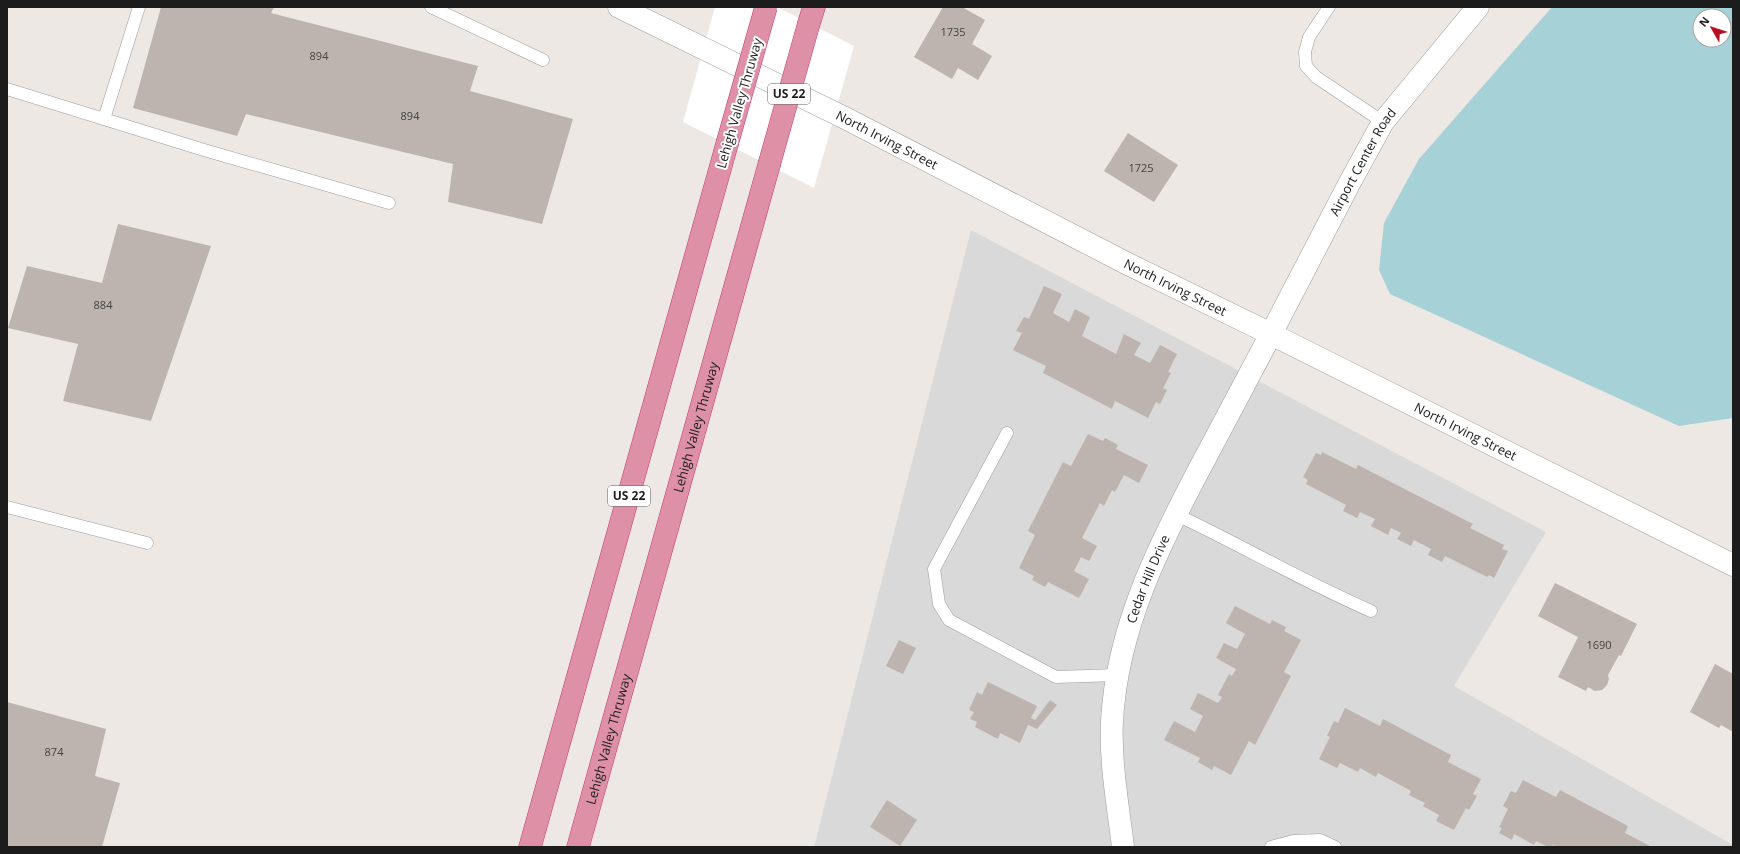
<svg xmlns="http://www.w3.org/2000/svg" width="1740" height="854" font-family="'Open Sans',sans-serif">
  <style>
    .residential { fill: #dad9d9 }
    .water { fill: #a6d1d7; fill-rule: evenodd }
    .pier { fill: #fff }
    .building { fill: #bdb4b0 }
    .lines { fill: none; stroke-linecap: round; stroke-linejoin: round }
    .service-casing { stroke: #9d9d9d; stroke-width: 13 }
    .minor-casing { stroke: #9d9d9d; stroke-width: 23 }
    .tertiary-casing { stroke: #9d9d9d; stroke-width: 23 }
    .motorway-casing { stroke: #c83275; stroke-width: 23 }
    .service { stroke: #fff; stroke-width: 12 }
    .minor { stroke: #fff; stroke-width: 22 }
    .tertiary { stroke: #fff; stroke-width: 22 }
    .motorway { stroke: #de90a7; stroke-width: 22 }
    .motorway-bridge-casing { stroke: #c83275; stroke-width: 23; stroke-linecap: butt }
    .motorway-bridge { stroke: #de90a7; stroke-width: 22 }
    .labels { text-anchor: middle; stroke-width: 4; stroke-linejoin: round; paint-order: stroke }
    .number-label { font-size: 11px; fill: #444241 }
    .shield { fill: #fff; stroke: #606060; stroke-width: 1 }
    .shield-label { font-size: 12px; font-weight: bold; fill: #1c1c1c }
    .street-label { font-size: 13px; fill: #1c1c1c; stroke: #fff }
  </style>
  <rect width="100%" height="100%" fill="#ede8e3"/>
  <path class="residential" d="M971 230 1546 532 1454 686 1733 845V847H814Z"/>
  <path class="water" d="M1552 7H1733V418L1679 426 1390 294 1379 270 1384 223 1419 159ZM1700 16H1724V40H1700Z"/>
  <path class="pier" d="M715 7H777L854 46 814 188 683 122Z"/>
  <path class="building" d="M161 7H274L271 13 478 66 470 91 573 119 542 224 448 202 453 164 246 114 237 136 133 108Z
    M943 7H962L985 20 972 44 992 56 978 80 958 68 952 79 914 57Z
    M1128 133 1178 165 1154 202 1104 171Z
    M118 224 211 246 151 421 63 401 78 344 8 328 27 266 102 283Z
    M1044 286 1062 294 1053 313 1069 322 1075 309 1090 317 1082 336 1116 354 1124 334 1141 343 1134 355 1150 363 1160 345 1177 354 1168 372 1171 373 1163 388 1167 390 1160 404 1156 402 1148 418 1115 401 1112 409 1043 373 1046 366 1013 350 1022 333 1016 331 1024 317 1029 319Z
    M1088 434 1103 441 1105 438 1118 445 1116 449 1148 465 1139 483 1124 475 1115 492 1112 490 1104 506 1100 503 1082 538 1097 546 1089 561 1081 557 1074 571 1089 579 1079 598 1048 582 1045 587 1032 580 1034 576 1019 568 1035 535 1028 531 1063 462 1071 466Z
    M1322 452 1356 469 1358 465 1473 524 1470 528 1504 545 1502 549 1508 551 1494 578 1489 575 1487 577 1445 556 1442 562 1428 555 1431 549 1414 540 1411 546 1397 539 1401 533 1391 528 1388 535 1371 526 1375 519 1360 512 1357 518 1343 511 1346 505 1306 484 1308 480 1303 477 1316 453 1321 455Z
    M1555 583 1637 624 1621 656 1619 655 1608 675 1609 679 1607 685 1602 690 1595 691 1588 687 1586 691 1558 677 1578 637 1538 616Z
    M1235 606 1270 624 1272 620 1286 627 1284 631 1301 640 1284 672 1291 676 1255 745 1249 741 1231 775 1214 766 1212 770 1198 762 1200 758 1164 740 1174 721 1195 732 1203 716 1190 709 1198 693 1218 703 1222 697 1218 695 1229 674 1232 676 1236 669 1216 658 1224 643 1237 649 1245 634 1226 623Z
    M899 640 916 648 903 674 886 666Z
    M1715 664 1733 674V732L1721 725 1719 728 1690 712Z
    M988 682 1037 706 1031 718 1035 720 1050 700 1057 705 1037 729 1028 725 1020 743 1000 733 998 739 975 727 977 722 970 719 974 712 969 710 977 692 982 695Z
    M7 702 106 729 95 776 120 783 102 847H7Z
    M1345 708 1380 726 1383 719 1451 755 1448 762 1481 779 1473 794 1477 796 1469 810 1466 808 1454 830 1436 821 1439 815 1423 806 1425 803 1409 795 1411 791 1378 773 1376 777 1360 768 1358 772 1340 763 1337 768 1319 759 1330 737 1327 736 1334 721 1338 723Z
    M1523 780 1556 797 1560 790 1628 826 1625 833 1652 847H1558L1553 845 1552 847H1548L1536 841 1534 845 1514 834 1512 840 1499 833 1502 828 1499 827 1508 809 1503 806 1511 791 1516 793Z
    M887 800 917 820 900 846 870 827Z"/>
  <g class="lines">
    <g class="service-casing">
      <path id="service" d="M431 7 543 60
        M1329 7 1309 37 1305 52 1306 66 1316 77 1383 122
        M7 89 204 150 389 203
        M104 119 139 7
        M1007 433 934 569 939 604 949 620 1056 677 1118 675
        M7 507 147 543
        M1175 514C1241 545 1304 582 1371 611
        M1271 847 1293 841 1320 840 1335 847"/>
    </g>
    <g class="minor-casing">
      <g id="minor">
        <path id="s1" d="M1123 847C1118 805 1110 763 1112 721 1117 628 1159 545 1202 464 1225 421 1248 377 1271 334"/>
      </g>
    </g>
    <g class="tertiary-casing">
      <g id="tertiary">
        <path id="s2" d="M619 7 845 118 1126 263 1271 334 1733 565"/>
        <path id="s3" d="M1271 334 1349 184 1383 122 1478 7"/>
      </g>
    </g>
    <g class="motorway-casing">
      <g id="motorway">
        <path d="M809 23 814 7"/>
        <path d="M530 847 727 144"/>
        <path id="s4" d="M578 847 769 165"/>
      </g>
    </g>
    <use href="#service" class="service"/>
    <use href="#minor" class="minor"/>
    <use href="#tertiary" class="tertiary"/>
    <use href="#motorway" class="motorway"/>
    <g class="motorway-bridge-casing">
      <path id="motorway-bridge" d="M727 144 766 7
        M769 165 809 23"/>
    </g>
    <use href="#motorway-bridge" class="motorway-bridge"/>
  </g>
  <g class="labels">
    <g class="number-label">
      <text x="953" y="36">1735</text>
      <text x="319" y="60">894</text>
      <text x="410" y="120">894</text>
      <text x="1141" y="172">1725</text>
      <text x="103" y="309">884</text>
      <text x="1599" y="649">1690</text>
      <text x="54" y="756">874</text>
    </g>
    <g class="shield">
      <rect x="768" y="84" width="42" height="20" rx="3"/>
      <rect x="608" y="486" width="42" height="20" rx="3"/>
    </g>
    <g class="shield-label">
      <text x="789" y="98">US 22</text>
      <text x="629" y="500">US 22</text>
    </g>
    <g class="street-label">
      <text transform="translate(739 103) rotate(-74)" y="5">Lehigh Valley Thruway</text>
      <text dy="5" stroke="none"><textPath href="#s2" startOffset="299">North Irving Street</textPath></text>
      <text dy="5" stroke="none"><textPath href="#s3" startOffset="195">Airport Center Road</textPath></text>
      <text dy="5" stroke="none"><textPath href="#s2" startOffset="623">North Irving Street</textPath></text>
      <text dy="5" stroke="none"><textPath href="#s4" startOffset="436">Lehigh Valley Thruway</textPath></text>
      <text dy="5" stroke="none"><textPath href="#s2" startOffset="947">North Irving Street</textPath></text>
      <text dy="5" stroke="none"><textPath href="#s1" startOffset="274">Cedar Hill Drive</textPath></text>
      <text dy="5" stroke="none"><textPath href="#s4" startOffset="112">Lehigh Valley Thruway</textPath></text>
    </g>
  </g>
  <rect width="1740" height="854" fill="none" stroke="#1c1c1c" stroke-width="16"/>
  <g transform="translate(1712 28) rotate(309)"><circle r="19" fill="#ffffff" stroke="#a4a4a4"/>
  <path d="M0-3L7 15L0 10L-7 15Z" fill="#b81022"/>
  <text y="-6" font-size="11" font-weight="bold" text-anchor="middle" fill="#1c1c1c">N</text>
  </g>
</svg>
